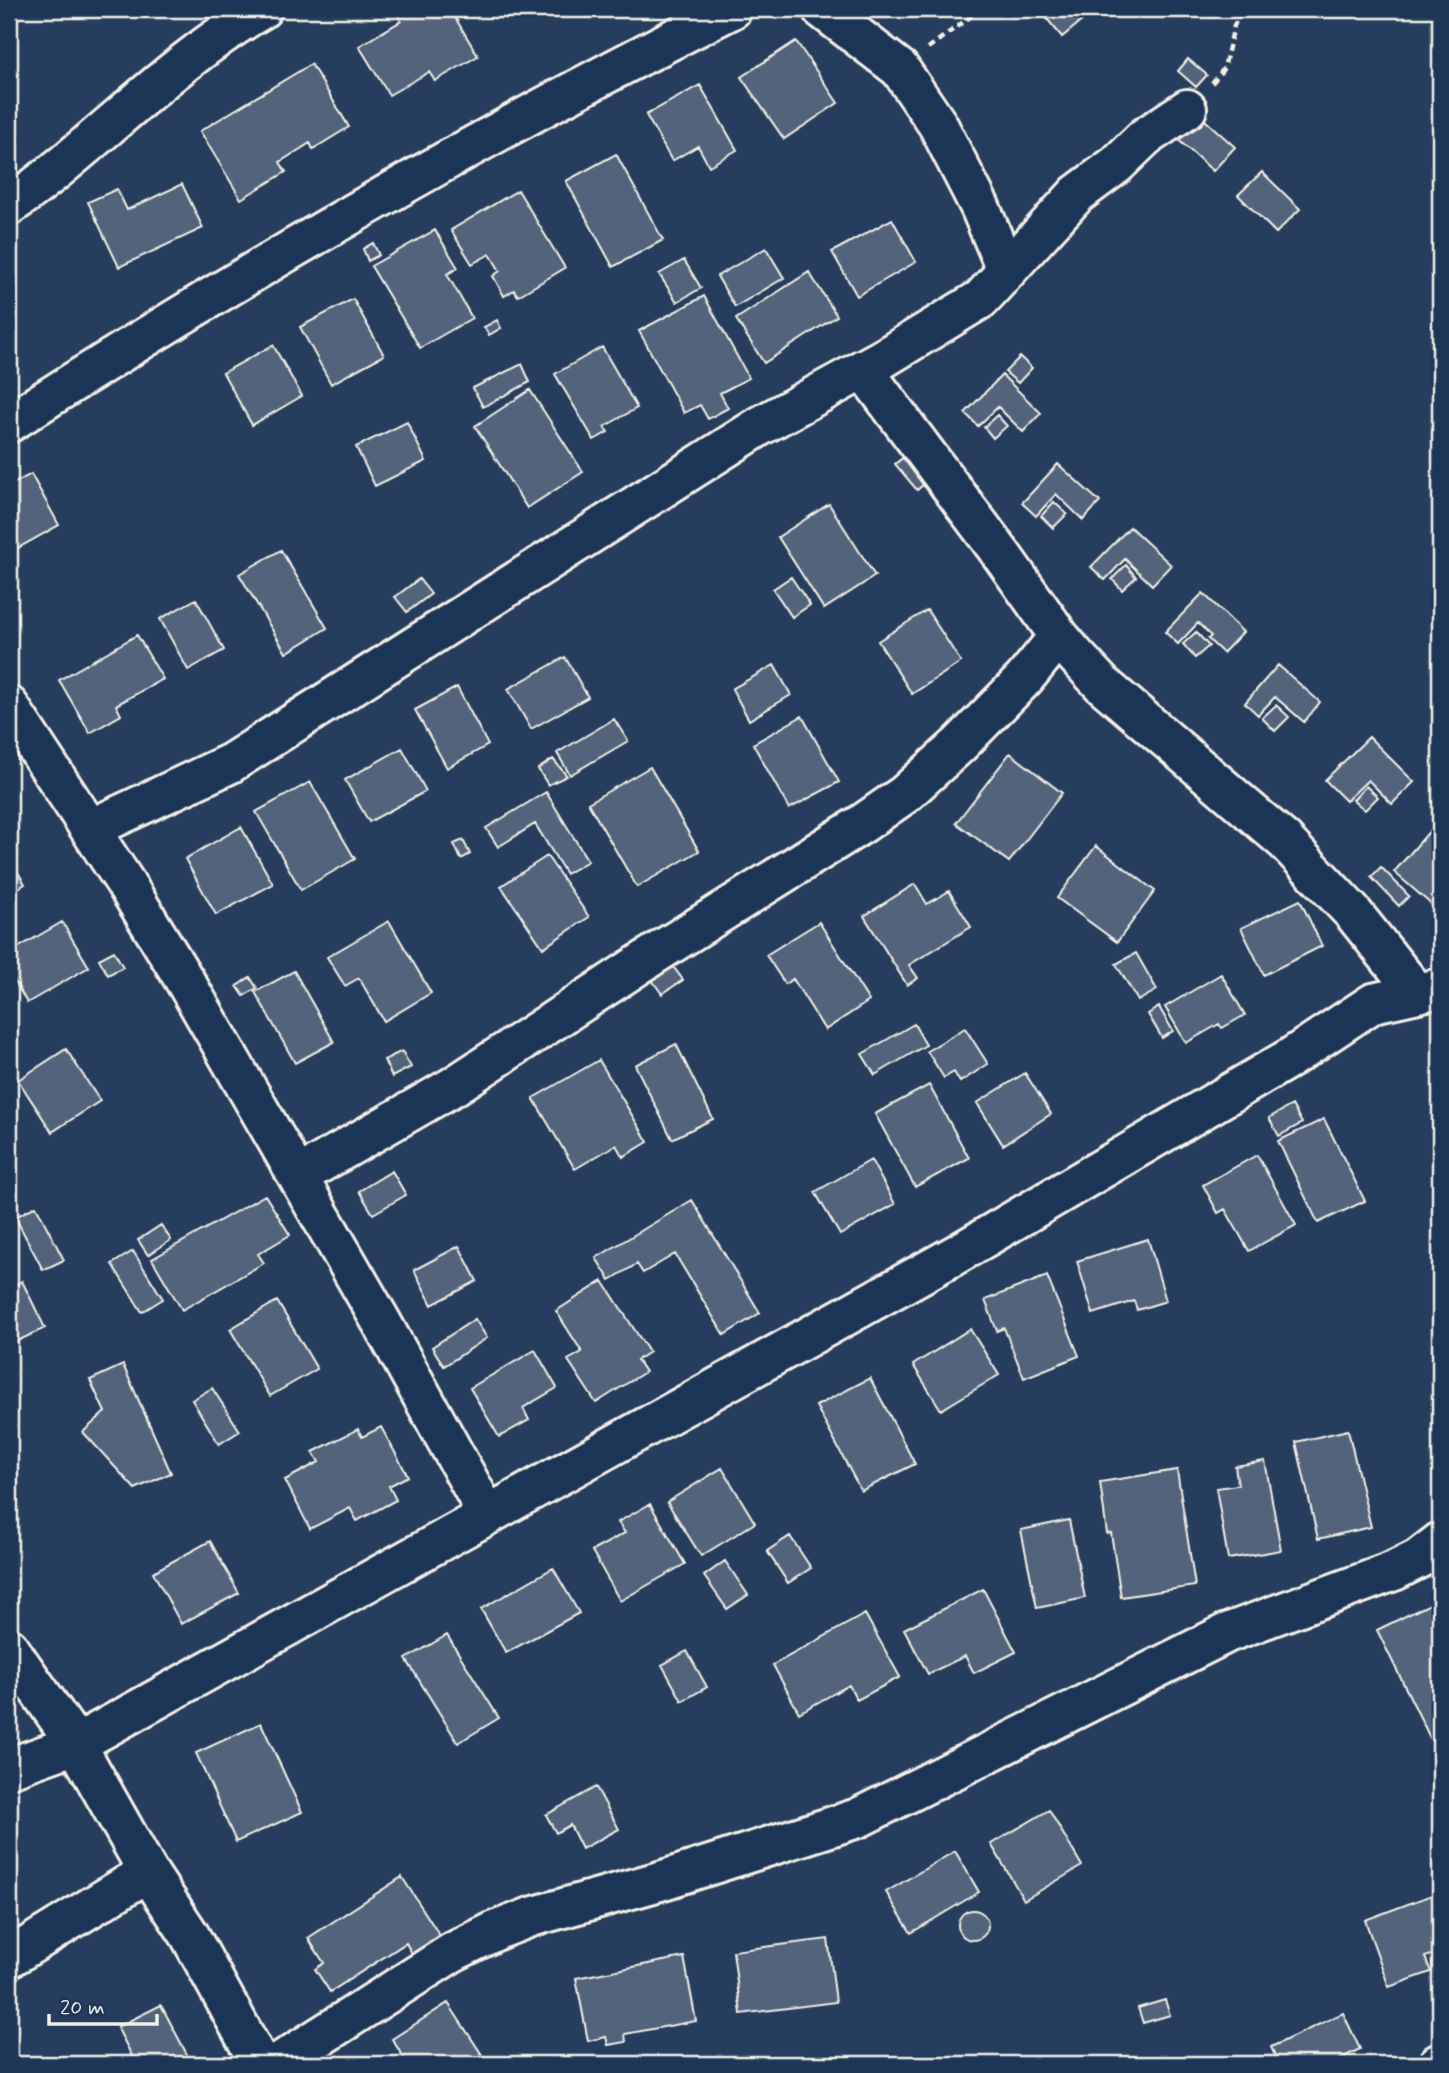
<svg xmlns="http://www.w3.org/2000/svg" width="1449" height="2073" font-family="Mynerve,sans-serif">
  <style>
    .building { fill: #52647b; stroke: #f4f1e8; stroke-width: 2 }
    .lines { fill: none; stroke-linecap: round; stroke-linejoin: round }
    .street-casing { stroke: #f4f1e8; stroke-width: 44 }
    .path { stroke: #f4f1e8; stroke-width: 4.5; stroke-dasharray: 7 5; stroke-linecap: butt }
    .street { stroke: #1d3557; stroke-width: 38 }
  </style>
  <rect width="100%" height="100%" fill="#263d5d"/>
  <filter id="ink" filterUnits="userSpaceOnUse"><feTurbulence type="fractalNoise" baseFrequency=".0143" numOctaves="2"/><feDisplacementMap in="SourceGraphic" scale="14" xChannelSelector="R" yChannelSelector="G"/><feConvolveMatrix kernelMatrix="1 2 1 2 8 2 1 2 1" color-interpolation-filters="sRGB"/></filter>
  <g filter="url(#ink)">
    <path class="building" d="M404 9H450L478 56 435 81 429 72 389 95 359 46 401 21 397 13Z
      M1039 9H1084L1089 15 1062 37Z
      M796 41 838 103 784 139 741 77Z
      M1188 59 1207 75 1196 87 1178 71Z
      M311 64 349 127 313 149 310 143 280 162 286 172 241 199 200 131Z
      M700 85 737 150 709 166 698 146 672 161 646 115Z
      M1196 112 1235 147 1213 171 1174 136Z
      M616 154 663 240 613 267 566 181Z
      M1262 172 1300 209 1276 233 1238 195Z
      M182 184 203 228 119 267 88 202 117 189 127 210Z
      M518 190 565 268 518 296 514 290 504 296 493 276 500 271 490 254 472 264 451 230Z
      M892 219 916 262 857 296 832 252Z
      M435 230 458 268 447 274 472 318 420 348 371 266Z
      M373 243 379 255 368 261 363 249Z
      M766 248 784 278 735 307 717 276Z
      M684 260 701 288 677 302 659 274Z
      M809 272 837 316 764 363 736 319Z
      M704 296 749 378 720 393 728 408 708 419 700 405 684 413 639 331Z
      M353 299 384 355 331 384 300 327Z
      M497 320 501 328 489 335 484 327Z
      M273 345 302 396 252 425 223 373Z
      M602 347 637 408 604 427 608 432 594 440 555 374Z
      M1020 357 1032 368 1018 383 1005 372Z
      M522 364 530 382 483 407 473 388Z
      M1002 375 1041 413 1023 432 998 407 978 426 965 413Z
      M530 390 583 472 527 508 475 426Z
      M997 415 1007 426 993 438 984 427Z
      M407 422 426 461 375 486 356 447Z
      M909 453 930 479 917 490 895 464Z
      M1058 464 1100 502 1083 520 1056 494 1036 516 1022 503Z
      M31 474 59 525 9 553V486Z
      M1054 502 1067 514 1053 528 1041 516Z
      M829 504 875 576 824 609 778 537Z
      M1130 527 1171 565 1152 585 1125 559 1105 580 1091 567Z
      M281 550 327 628 286 653 239 574Z
      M1126 565 1136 577 1122 590 1112 579Z
      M791 577 810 605 792 617 773 589Z
      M419 579 431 594 407 612 395 597Z
      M1203 593 1243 632 1223 653 1208 639 1211 636 1198 623 1178 644 1165 632Z
      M196 599 224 650 188 670 160 619Z
      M927 610 961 662 912 694 878 641Z
      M1196 632 1209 646 1195 658 1183 644Z
      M137 635 163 679 116 705 121 715 90 733 59 680Z
      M565 657 588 697 531 729 508 689Z
      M774 665 791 695 749 720 732 689Z
      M1278 665 1320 702 1304 722 1275 697 1258 715 1245 703Z
      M457 687 488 745 447 768 415 710Z
      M1276 705 1289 717 1275 731 1262 718Z
      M802 716 839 782 789 809 753 744Z
      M614 719 628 741 570 775 557 753Z
      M1369 737 1414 782 1392 804 1368 780 1346 801 1325 780Z
      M402 748 426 791 369 822 345 780Z
      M1010 753 1062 793 1009 862 956 823Z
      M553 759 567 776 548 785 538 769Z
      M650 767 699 851 637 887 588 803Z
      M310 782 355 859 301 890 256 812Z
      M1366 786 1378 797 1365 810 1353 800Z
      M546 792 588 861 566 874 535 824 498 847 486 828Z
      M1440 819V912L1394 872Z
      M241 827 273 884 216 915 185 859Z
      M463 840 470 854 461 859 454 844Z
      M1096 846 1155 891 1117 942 1057 898Z
      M547 856 589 917 543 948 501 886Z
      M9 858 25 884 9 894Z
      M1381 867 1409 896 1399 906 1371 877Z
      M915 884 927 904 949 891 971 927 909 965 918 978 907 985 864 916Z
      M1300 900 1322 946 1264 975 1241 928Z
      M389 921 431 993 384 1021 359 978 345 986 327 957Z
      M62 922 89 967 27 1003 9 971V953Z
      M819 922 869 1001 825 1030 793 979 785 984 766 955Z
      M114 951 123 967 108 975 99 959Z
      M1136 953 1157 990 1138 1001 1116 964Z
      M669 961 683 980 662 994 649 976Z
      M294 971 334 1042 295 1063 255 992Z
      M1221 974 1245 1015 1222 1028 1219 1024 1186 1043 1165 1007Z
      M250 977 257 988 244 996 237 986Z
      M1159 1007 1173 1031 1162 1038 1148 1014Z
      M914 1024 926 1045 875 1075 862 1054Z
      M965 1028 988 1064 960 1082 954 1072 944 1078 927 1051Z
      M676 1044 713 1119 672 1139 635 1065Z
      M66 1049 100 1101 52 1132 18 1080Z
      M402 1051 411 1067 392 1077 384 1060Z
      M599 1060 648 1142 623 1157 616 1145 575 1169 533 1098Z
      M1025 1073 1051 1114 1003 1145 977 1103Z
      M929 1085 969 1158 915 1187 875 1114Z
      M1292 1105 1302 1123 1279 1136 1269 1118Z
      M1324 1119 1365 1201 1318 1223 1278 1141Z
      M1257 1155 1296 1225 1249 1251 1225 1209 1218 1213 1203 1185Z
      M871 1160 895 1204 840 1235 815 1192Z
      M392 1171 406 1195 373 1214 359 1191Z
      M265 1195 290 1235 258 1254 264 1263 182 1310 152 1259Z
      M692 1200 760 1313 724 1335 675 1254 643 1273 637 1264 610 1280 596 1258Z
      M36 1206 64 1260 43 1270 15 1217Z
      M161 1225 171 1240 148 1255 138 1240Z
      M1148 1239 1166 1301 1137 1310 1134 1301 1093 1314 1077 1261Z
      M459 1246 477 1281 432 1305 414 1270Z
      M133 1251 163 1299 142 1312 112 1264Z
      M1047 1276 1079 1356 1024 1378 1004 1328 997 1331 985 1300Z
      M22 1281 45 1328 9 1345V1287Z
      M603 1281 649 1352 637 1360 645 1372 596 1403 568 1360 582 1352 556 1311Z
      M277 1301 317 1369 270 1396 230 1329Z
      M475 1319 487 1338 444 1366 432 1347Z
      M970 1329 999 1375 941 1410 913 1365Z
      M535 1350 557 1388 523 1408 529 1420 499 1437 470 1388Z
      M123 1365 171 1473 135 1489 83 1432 105 1412 90 1380Z
      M870 1378 915 1464 861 1491 816 1406Z
      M212 1388 240 1431 219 1444 192 1400Z
      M381 1427 408 1476 389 1486 396 1500 357 1521 350 1508 310 1529 285 1480 319 1462 313 1452 358 1429 362 1437Z
      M1348 1430 1371 1527 1318 1539 1296 1442Z
      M1265 1461 1281 1550 1228 1559 1216 1488 1238 1485 1235 1466Z
      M722 1468 755 1523 701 1556 667 1502Z
      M1177 1470 1195 1586 1121 1597 1111 1533 1107 1534 1100 1482Z
      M650 1504 685 1564 620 1601 592 1551 625 1533 618 1522Z
      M1069 1520 1085 1598 1037 1608 1021 1530Z
      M790 1536 811 1568 788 1583 767 1551Z
      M210 1541 239 1593 181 1624 153 1572Z
      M725 1561 748 1595 727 1609 704 1576Z
      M553 1568 579 1613 506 1653 481 1609Z
      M983 1589 1016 1652 974 1673 965 1656 928 1674 904 1629Z
      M1438 1600 1440 1604V1758L1377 1630Z
      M865 1614 900 1677 857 1700 849 1685 799 1713 773 1665Z
      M447 1635 499 1718 458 1743 406 1659Z
      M687 1651 707 1687 682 1701 662 1665Z
      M261 1723 302 1812 236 1842 196 1753Z
      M596 1787 619 1829 582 1849 570 1825 556 1833 546 1815Z
      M1049 1810 1082 1866 1024 1900 991 1844Z
      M955 1851 979 1892 911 1933 886 1892Z
      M402 1877 440 1936 412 1954 406 1943 330 1992 315 1969 324 1963 308 1938Z
      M1440 1892V1952L1425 1957 1431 1972 1389 1987 1365 1920Z
      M958 1925a15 15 0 1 1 30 0a15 15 0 1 1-30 0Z
      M828 1939 836 2002 741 2014 733 1951Z
      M684 1957 696 2021 625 2034 626 2042 608 2045 606 2037 588 2041 576 1978Z
      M1165 2000 1170 2015 1143 2023 1138 2008Z
      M448 2003 488 2064H408L392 2039Z
      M161 2005 192 2064H136L117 2027Z
      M1343 2013 1360 2049 1330 2064H1279L1271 2047Z"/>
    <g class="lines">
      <g class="street-casing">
        <path id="street" d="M822 9 900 69 938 125 980 207 1006 269
          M9 206C96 145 169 63 262 9
          M863 369 1001 554 1059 636 1075 655 1102 684 1285 841 1353 913 1417 993
          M9 423C243 273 483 134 732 9
          M9 706 126 884 188 986 382 1323 487 1514
          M90 829 231 763 760 426 884 358 981 299 1077 194 1116 165 1145 137 1187 109
          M298 1176 454 1086 655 954 862 824 905 794 960 744 1024 679 1059 636
          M9 1648 76 1744 148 1872 189 1934 260 2064
          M9 1768 76 1744 957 1254 1290 1058 1373 1003 1440 988
          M9 1958 148 1872
          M277 2064 453 1952 497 1930 531 1917 660 1881 858 1818 1227 1633 1394 1571 1418 1559 1440 1542
          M1438 2064 1440 2063"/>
      </g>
      <path class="path" d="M928 48 981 9
        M1212 83 1224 68 1234 26 1241 9"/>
      <use href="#street" class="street"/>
    </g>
  </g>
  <rect width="1449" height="2073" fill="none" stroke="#1d3557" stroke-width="35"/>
  <rect x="18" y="18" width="1414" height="2038" fill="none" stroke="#f4f1e8" stroke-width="2.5" filter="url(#ink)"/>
  <path d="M49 2014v10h108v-10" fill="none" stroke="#f4f1e8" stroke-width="3.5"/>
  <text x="60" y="2014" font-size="21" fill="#f4f1e8" stroke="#1d3557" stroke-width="5" paint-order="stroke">20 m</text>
</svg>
